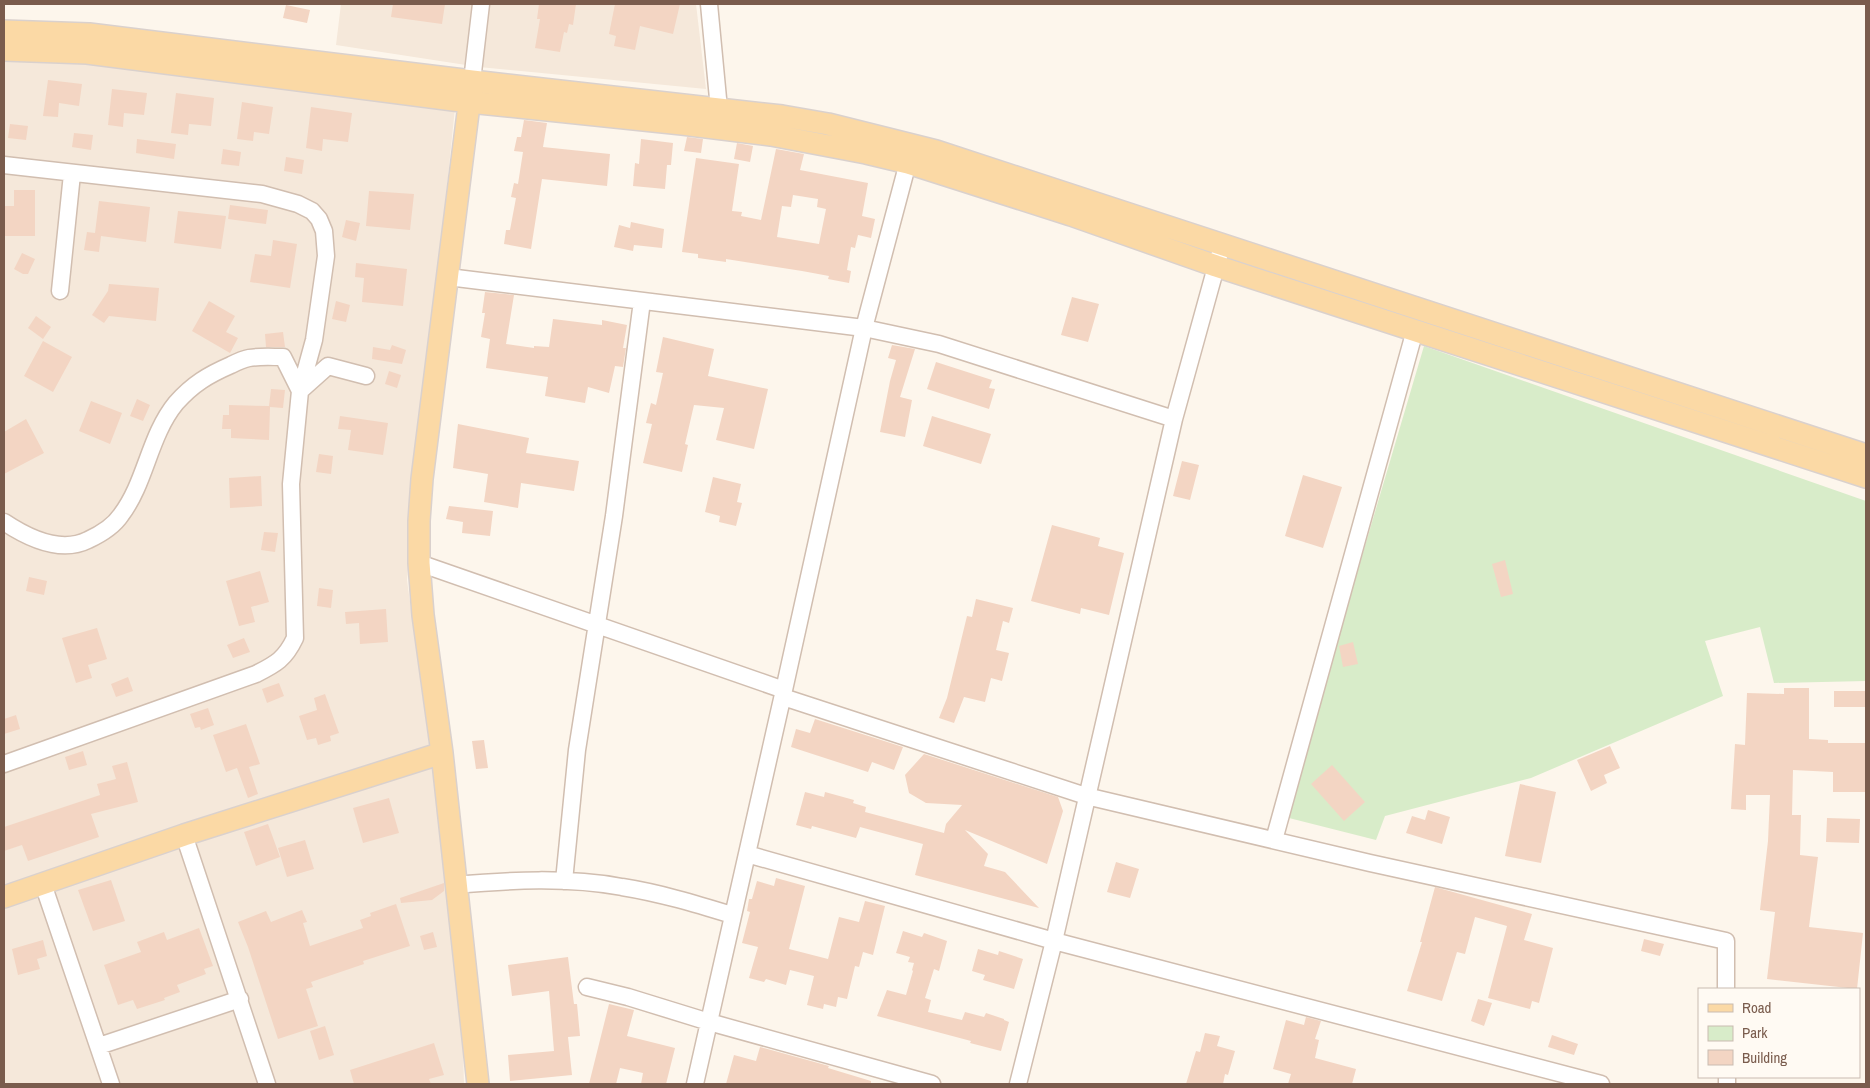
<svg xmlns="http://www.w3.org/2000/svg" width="1870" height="1088" font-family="'Archivo Narrow',sans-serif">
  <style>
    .residential { fill: #f5e8da }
    .green { fill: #d8ecc9 }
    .building { fill: #f3d5c3; fill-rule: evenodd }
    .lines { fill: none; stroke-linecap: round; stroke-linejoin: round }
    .minor-casing { stroke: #d1beb0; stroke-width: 19 }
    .major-casing { stroke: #dad1cd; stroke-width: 24 }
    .minor { stroke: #fff; stroke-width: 16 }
    .major { stroke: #fbd9a5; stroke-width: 21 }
  </style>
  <rect width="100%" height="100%" fill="#fdf6ec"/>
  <path class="residential" d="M341 4H696L706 89 479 67 336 45Z
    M4 60 97 65 455 108 407 580 461 981 464 1084H4Z"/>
  <path class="green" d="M1424 346 1866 501V681L1774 683 1760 627 1705 641 1723 696 1531 778 1385 816 1376 840 1285 817Z"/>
  <path class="building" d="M393 4H445L442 24 391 17Z
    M539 4H576L573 25 569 24 567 33 564 32 560 52 535 48 540 19H537Z
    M615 4H680L673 34 640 26 635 50 614 46 616 36 609 34Z
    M286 5 310 10 307 23 283 18Z
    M48 80 82 84 79 106 59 103 58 117 43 116Z
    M112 89 147 93 144 115 124 113 123 127 108 125Z
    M176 93 214 98 211 126 189 124 188 135 171 133Z
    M242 102 273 107 269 134 254 132 253 141 237 139Z
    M311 107 352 113 348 142 323 139 322 151 306 148Z
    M524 120 547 123 543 147 610 154 607 186 542 179 531 249 504 244 506 230H510L516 198 511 197 514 183 518 184 523 152 514 151 517 137H521Z
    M10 124 28 126 26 140 8 138Z
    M74 133 93 135 91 150 72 147Z
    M687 137 703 139 701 153 684 151Z
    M137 139 176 144 174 159 136 153Z
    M641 139 673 143 671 165H667L665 189 633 186 635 163 639 164Z
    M737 143 753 146 750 162 734 159Z
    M223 149 241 152 239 166 221 164Z
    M776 149 804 154 800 170 868 183 862 216 875 219 871 238 858 235 855 248 851 247 847 270 851 271 849 283 828 279 829 276 802 271 726 259V262L698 258V254L682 252 696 158 739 164 732 211 742 212 741 216 761 220ZM793 195 818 199 817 207 826 209 819 244 777 237 782 206 791 207Z
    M286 157 304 160 302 174 284 171Z
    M14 190H35V236H4V206H14Z
    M369 191 414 194 410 230 366 226Z
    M99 201 150 207 146 242 101 236 99 252 84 250 87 232 95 233Z
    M230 205 268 210 266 224 228 219Z
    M178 211 226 216 221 249 174 243Z
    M346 220 360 223 356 241 342 237Z
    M631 222 664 229 662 248 634 245 633 251 614 247 619 225 630 228Z
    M273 240 297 244 290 288 250 282 255 254 271 256Z
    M22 253 35 259 28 274H23L14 269Z
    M356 263 407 269 403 306 362 302 364 278 355 277Z
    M109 284 159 288 156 321 109 316 104 323 92 315 108 291Z
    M485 292 514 295 506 344 534 348V346L549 347 553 319 602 325V320L627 325 623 348H626L623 367 615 366 609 393 588 387 585 403 545 396 548 377 486 368 490 339 481 337 485 313H482Z
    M1072 297 1099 304 1088 342 1061 335Z
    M209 301 235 316 226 332 238 338 230 353 192 331Z
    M336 301 350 305 346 322 332 319Z
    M36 316 51 327 43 339 28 328Z
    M283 332 285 347H266L265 334Z
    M663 337 714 349 708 376 768 389 754 449 716 440 724 408 694 405 685 444 688 445 682 472 643 463 652 424 646 423 651 403 656 405 663 373 656 372Z
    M43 341 72 357 53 392 24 376Z
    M392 345 406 350 402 364 372 359 373 347 390 350Z
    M892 345 915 349 900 397 912 400 905 437 880 432 890 381 896 360 888 358Z
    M936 362 992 380 989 388 995 389 989 409 927 389Z
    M389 371 401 375 397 388 385 384Z
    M271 389 285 390 283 408 270 407 269 440 231 438V429H222L223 415H229V405L269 406Z
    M137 399 150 405 143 421 130 416Z
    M91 401 122 413 110 444 79 431Z
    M340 416 388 423 383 455 348 450 351 430 338 429Z
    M932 416 991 434 981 464 923 446Z
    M26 419 44 453 4 474V432Z
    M458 424 529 438 526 453 579 461 574 491 521 483 518 508 484 502 488 474 453 468Z
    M319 454 333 456 331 474 316 472Z
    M1182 461 1199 465 1190 500 1173 496Z
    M1303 475 1342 487 1323 548 1285 536Z
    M261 476 262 506 230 508 229 478Z
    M713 477 741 484 737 502 742 503 736 526 719 522 720 516 705 512Z
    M449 506 493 511 490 536 462 533 463 522 446 519Z
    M1052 525 1100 538 1098 546 1124 553 1109 615 1081 608 1080 614 1031 601Z
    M264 532 278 533 275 552 261 550Z
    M1505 560 1513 594 1501 597 1492 564Z
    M260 571 269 602 251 607 255 622 239 626 226 581Z
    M29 577 47 581 44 595 26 591Z
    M319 588 333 590 331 608 317 606Z
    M976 599 1013 608 1009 623 1003 621 996 650 1009 653 1002 681 991 678 985 702 964 697 954 723 939 718 947 698 967 616 972 617Z
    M386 609 388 642 360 644 359 623 346 624 345 612Z
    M97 628 107 659 88 665 92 678 76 683 62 638Z
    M244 638 250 652 233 658 227 645Z
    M1353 642 1358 664 1343 667 1339 646Z
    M128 677 133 691 116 697 111 684Z
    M279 683 284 696 267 703 262 689Z
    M1784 688H1809V739L1828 740V743H1866V792H1833V772L1793 770 1792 815H1801L1800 855 1818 857 1809 927 1863 933 1857 989 1767 979 1775 912 1760 910 1768 841 1770 795H1746V810L1731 809 1735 744 1745 745 1747 693 1784 694Z
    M1834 691H1866V707H1834Z
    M325 694 339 733 330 736 331 741 318 745 316 738 307 740 299 716 317 710 314 698Z
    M208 708 214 725 201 730 200 727 195 728 190 714Z
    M16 715 20 729 4 734V719Z
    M815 719 903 747 894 770 872 762 868 772 791 747 796 729 810 733Z
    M246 724 260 764 249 767 258 794 248 798 237 768 226 772 213 735Z
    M484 740 488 768 476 769 472 741Z
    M1610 746 1620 768 1604 775 1607 783 1591 791 1577 760Z
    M83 751 87 765 69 770 65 757Z
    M924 754 1058 797 1063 811 1047 864 965 830 988 854 984 866 1005 872 1039 908 915 875 923 844 860 827 856 838 812 826 811 829 796 825 805 792 824 797 825 792 854 800 853 803 866 807 865 812 944 833 946 824 962 805 926 803 909 793 905 775Z
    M127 762 138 802 91 814 99 837 28 861 22 845 4 851V827L100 795 97 784 116 779 112 766Z
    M1332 765 1365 802 1344 821 1311 784Z
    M1520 784 1556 792 1541 863 1505 856Z
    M389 798 399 833 363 843 353 808Z
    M1428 810 1450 817 1442 844 1406 833 1412 816 1425 820Z
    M1827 818 1860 819 1859 843 1826 842Z
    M268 824 280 857 256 866 244 832Z
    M305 840 314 869 287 877 278 848Z
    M1116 862 1139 869 1130 898 1107 892Z
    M776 878 805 886 789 949 828 959 839 917 859 922 865 901 885 906 873 955 863 952 859 967 855 966 847 999 838 997 836 1007 824 1004 823 1009 807 1005 814 976 790 970 786 985 766 979 764 982 749 978 758 947 742 943 750 912 747 911 749 899H752L757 881 774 886Z
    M111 880 125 921 93 931 78 890Z
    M444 883V891L432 900 401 903 400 898Z
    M1435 887 1532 914 1524 940 1553 948 1539 1003 1532 1001 1530 1009 1488 998 1507 926 1475 917 1465 954 1457 952 1442 1001 1407 991 1422 942H1420Z
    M396 904 410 946 363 961 364 964 311 982 313 987 306 989 318 1026 278 1039 248 947 238 922 266 911 271 922 302 910 307 922 303 923 310 946 363 928 360 920 371 916 370 913Z
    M199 928 213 966 204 969 206 974 177 985 180 992 164 998 165 1000 137 1009 133 1000 118 1005 104 965 141 952 137 942 164 932 167 940Z
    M903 931 922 937 924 933 947 941 939 971 934 969 925 998 931 1000 928 1012 962 1020 965 1012 984 1017 986 1013 1004 1019V1020L1009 1022 1001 1051 970 1043 971 1041 877 1016 887 990 906 995 913 971 912 970 914 963 908 962 910 957 896 953Z
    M433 932 437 947 424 950 420 936Z
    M1644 939 1664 944 1660 956 1641 951Z
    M43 940 47 956 37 959 40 969 18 975 12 949Z
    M978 949 998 955 999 951 1023 959 1014 989 983 980 985 975 972 971Z
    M568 957 574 1004H577L580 1036 568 1037 572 1075 510 1081 508 1055 554 1051 549 991 512 996 508 965Z
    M1478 999 1492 1003 1484 1026 1471 1021Z
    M609 1004 634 1010 627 1036 675 1048 666 1084H641L643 1073 620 1068 616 1084H589Z
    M1306 1017 1321 1021 1315 1039 1319 1040 1315 1058 1356 1069 1352 1084H1288L1291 1074 1273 1069 1286 1020 1304 1025Z
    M325 1026 334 1055 319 1060 310 1031Z
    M1205 1033 1220 1036 1217 1046 1235 1051 1228 1075 1225 1074 1223 1084H1186L1196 1051 1200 1052Z
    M1552 1035 1578 1044 1574 1055 1548 1047Z
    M434 1043 444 1075 429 1079 431 1084H354L350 1070Z
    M760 1047 829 1066 828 1068 871 1081V1084H726L734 1055 756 1061Z"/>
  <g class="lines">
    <g class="minor-casing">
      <path id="minor" d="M709 4 719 109
        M472 81 481 4
        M4 165 262 194 298 204 312 211 319 219 324 231 326 256 314 340 300 391 291 484 295 638C285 659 276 664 256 674L4 764
        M448 277 864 328 939 344 1174 419
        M60 291 72 174
        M4 522C28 538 60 554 88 540 101 534 113 527 121 515 146 482 149 436 176 403 193 384 208 375 231 365 237 362 243 359 249 358 260 356 272 357 283 357L300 391 328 366 366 376
        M419 563 784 690
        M783 697 1086 796 1370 863 1726 941V989
        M184 835 267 1084
        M1274 840 1415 330
        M747 854 1054 941 1601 1084
        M564 881 577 750 614 516 642 301
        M43 884 111 1084
        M455 885C511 880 567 877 622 887 660 893 696 904 732 915
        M587 987 628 997 709 1022 932 1084
        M99 1046 240 999
        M1727 1077V1084
        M695 1084 784 690 864 328 911 151
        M1018 1084 1054 941 1174 419 1219 256"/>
    </g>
    <g class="major-casing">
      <path id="major" d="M4 31 89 34 472 81 782 116 828 124 936 151 1866 455
        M4 50 87 53 469 102 682 124 771 135 866 153 908 163 1071 215 1216 266 1866 477
        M471 89 422 479 419 521V563L423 615 442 753 478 1084
        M4 897 184 835 442 753"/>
    </g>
    <use href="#minor" class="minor"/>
    <use href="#major" class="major"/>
  </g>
  <rect width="1870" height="1088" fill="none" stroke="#7a5c4d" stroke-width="10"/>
  <rect x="1698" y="988" width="162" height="90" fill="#fffaf3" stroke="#cabbb1"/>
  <rect x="1708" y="1004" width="25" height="8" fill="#fbd9a5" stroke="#cabbb1"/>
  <text x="1742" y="1013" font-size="15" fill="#7a5c4d">Road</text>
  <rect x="1708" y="1026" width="25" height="15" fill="#d8ecc9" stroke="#cabbb1"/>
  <text x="1742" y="1038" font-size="15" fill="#7a5c4d">Park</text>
  <rect x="1708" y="1050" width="25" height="15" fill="#f3d5c3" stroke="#cabbb1"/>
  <text x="1742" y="1063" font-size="15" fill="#7a5c4d">Building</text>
</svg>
